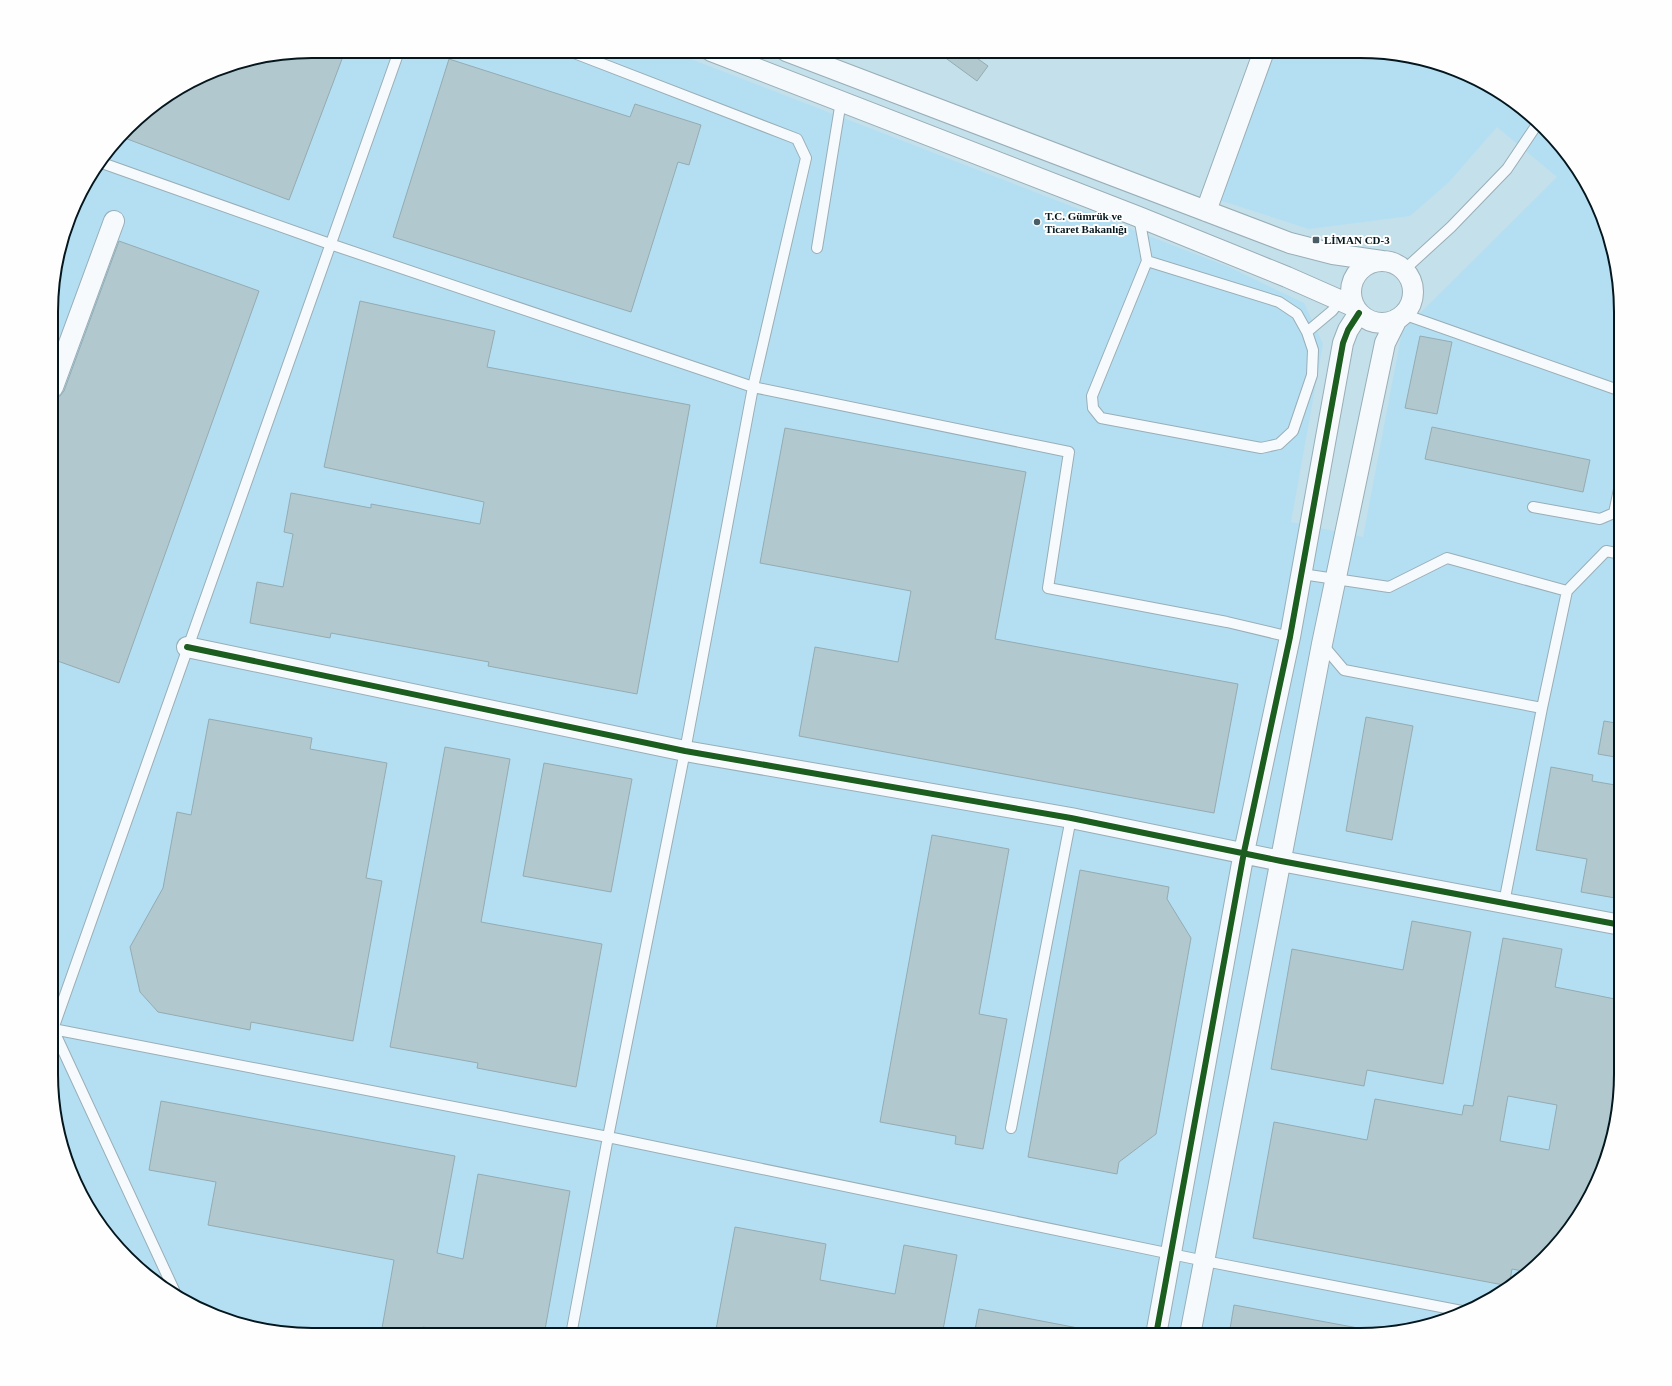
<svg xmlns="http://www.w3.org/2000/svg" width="1672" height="1386" font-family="'Times New Roman',serif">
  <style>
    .built { fill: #b4dff2 }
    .building { fill: #b1c8cf; stroke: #94abb1; fill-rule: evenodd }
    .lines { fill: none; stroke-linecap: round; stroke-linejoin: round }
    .service-casing { stroke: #99aeb7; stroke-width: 12 }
    .minor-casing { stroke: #99aeb7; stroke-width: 22 }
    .service { stroke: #f6fafc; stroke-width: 10 }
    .minor { stroke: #f6fafc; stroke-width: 20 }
    .cycleway-casing { stroke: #fefefe; stroke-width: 8 }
    .cycleway { stroke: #1b5e20; stroke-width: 6 }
    .poi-dot { fill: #485d66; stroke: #fefefe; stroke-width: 1.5 }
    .labels { text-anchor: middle; stroke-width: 4; stroke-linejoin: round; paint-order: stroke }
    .poi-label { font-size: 11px; font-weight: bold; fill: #05171e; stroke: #fefefe; text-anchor: start }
    .rim { fill: none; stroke: #05171e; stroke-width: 2 }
  </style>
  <rect width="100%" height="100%" fill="#c4e0eb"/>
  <path class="built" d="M312 51H670L1229 267 1304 303 1323 344 1291 522 1363 537 1402 331 1557 177 1497 127 1449 182 1410 216 1309 229 1216 199 1273 51 1377 52 1460 71 1544 127 1577 167 1601 212 1616 261 1621 312 1620 1091 1594 1189 1545 1258 1505 1291 1460 1315 1411 1330 1360 1335 295 1334 212 1315 128 1259 84 1198 75 1179 52 1091 53 278 86 182 140 116 228 65Z"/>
  <path class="building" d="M312 51H345L289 200 122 137 140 116 228 65Z
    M936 51H967L988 66 977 81Z
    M449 59 630 117 635 104 701 125 689 165 678 162 631 312 393 237Z
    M119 241 259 291 119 683 52 659 53 403 55 398 60 396 64 391Z
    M360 301 495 331 487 367 690 405 637 694 488 666 489 662 331 633 330 638 250 623 257 582 283 587 293 534 284 532 291 493 371 508V504L480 524 484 502 324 467Z
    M1420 336 1452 342 1437 414 1405 408Z
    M1432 427 1590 460 1583 492 1425 459Z
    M785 428 1026 472 995 639 1238 684 1214 813 799 736 815 647 898 662 911 591 760 563Z
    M1366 717 1413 726 1392 840 1346 831Z
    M209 719 312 738 310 749 387 763 366 878 382 881 353 1041 251 1022 250 1030 158 1012 140 992 130 947 163 888 177 812 191 815Z
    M1604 721 1621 724V758L1598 754Z
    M445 747 510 759 481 922 602 944 576 1087 477 1068 478 1063 390 1047Z
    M544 763 632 779 611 892 523 876Z
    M1551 767 1593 775 1592 781 1621 786V899L1581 892 1587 859 1536 850Z
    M932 835 1009 849 979 1014 1007 1019 983 1149 955 1144 956 1136 880 1122Z
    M1080 870 1169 887 1167 899 1191 938 1156 1134 1119 1162 1117 1174 1028 1157Z
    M1412 921 1471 932 1443 1084 1367 1070 1364 1086 1271 1069 1292 949 1403 970Z
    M1503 938 1562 949 1555 987 1620 1000V1091L1594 1189 1545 1258 1528 1272 1512 1269 1509 1286 1253 1238 1274 1122 1367 1140 1375 1099 1462 1115 1464 1105 1473 1106ZM1508 1096 1557 1105 1549 1150 1500 1141Z
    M161 1101 455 1156 437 1253 463 1259 478 1174 570 1191 544 1335H465L423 1327 422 1335 381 1334 394 1260 208 1225 216 1182 149 1170Z
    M735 1227 826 1244 820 1280 895 1294 904 1245 957 1255 942 1335H715Z
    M1234 1305 1358 1328 1357 1335H1229Z
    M979 1309 1078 1328 1077 1335H974Z"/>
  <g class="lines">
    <g class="service-casing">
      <path id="service" d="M569 51 797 139 806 158 753 387 685 751 608 1137 571 1335
        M102 163 330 244 753 387 1069 452 1048 588 1227 622 1290 637
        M1139 217 1147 261
        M817 248 841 101
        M1147 261 1279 302 1297 314 1307 332 1313 350 1312 375 1293 431 1279 444 1261 448 1101 418 1093 408 1092 396Z
        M1404 270 1451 227 1507 169 1538 123
        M1403 314 1621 391
        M1307 332 1332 311 1340 301
        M1533 507 1600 519 1614 513 1621 480
        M1302 574 1389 587 1447 558 1567 591 1542 708 1504 903
        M1567 591 1606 551 1621 554
        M1322 644 1344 670 1542 708
        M53 1029 608 1137 1205 1261 1467 1312
        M1011 1128 1071 818
        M174 1290 53 1029 399 51"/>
    </g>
    <g class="minor-casing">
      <path id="minor" d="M711 51 1139 217 1287 277 1355 307
        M786 51 1290 243 1333 254 1382 261
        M1206 211 1264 51
        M1351 292a31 31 0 1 1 62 0a31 31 0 1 1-62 0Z
        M53 387 114 221
        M187 647 685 751 1071 818 1281 861 1621 925
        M1156 1335 1244 852 1290 637 1343 343 1348 330 1359 313
        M1190 1335 1322 644 1385 343 1397 319"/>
    </g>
    <use href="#service" class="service"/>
    <use href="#minor" class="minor"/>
    <g class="cycleway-casing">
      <path id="cycleway" d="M187 647 685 751 1071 818 1281 861 1621 925
        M1156 1335 1244 852 1290 637 1343 343 1348 330 1359 313"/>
    </g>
    <use href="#cycleway" class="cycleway"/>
  </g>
  <g class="poi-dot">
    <circle cx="1037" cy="222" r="4"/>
    <rect x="1312" y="236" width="8" height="8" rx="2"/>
  </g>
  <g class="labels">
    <g class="poi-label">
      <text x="1045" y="220">T.C. Gümrük ve<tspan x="1045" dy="13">Ticaret Bakanlığı</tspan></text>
      <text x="1324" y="244">LİMAN CD-3</text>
    </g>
  </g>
  <path d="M0 0H1672V1386H0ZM312 58H1360A254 254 0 0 1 1614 312V1074A254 254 0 0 1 1360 1328H312A254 254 0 0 1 58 1074V312A254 254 0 0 1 312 58Z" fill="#fefefe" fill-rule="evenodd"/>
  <path class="rim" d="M312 58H1360A254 254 0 0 1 1614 312V1074A254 254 0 0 1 1360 1328H312A254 254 0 0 1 58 1074V312A254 254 0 0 1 312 58Z"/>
</svg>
